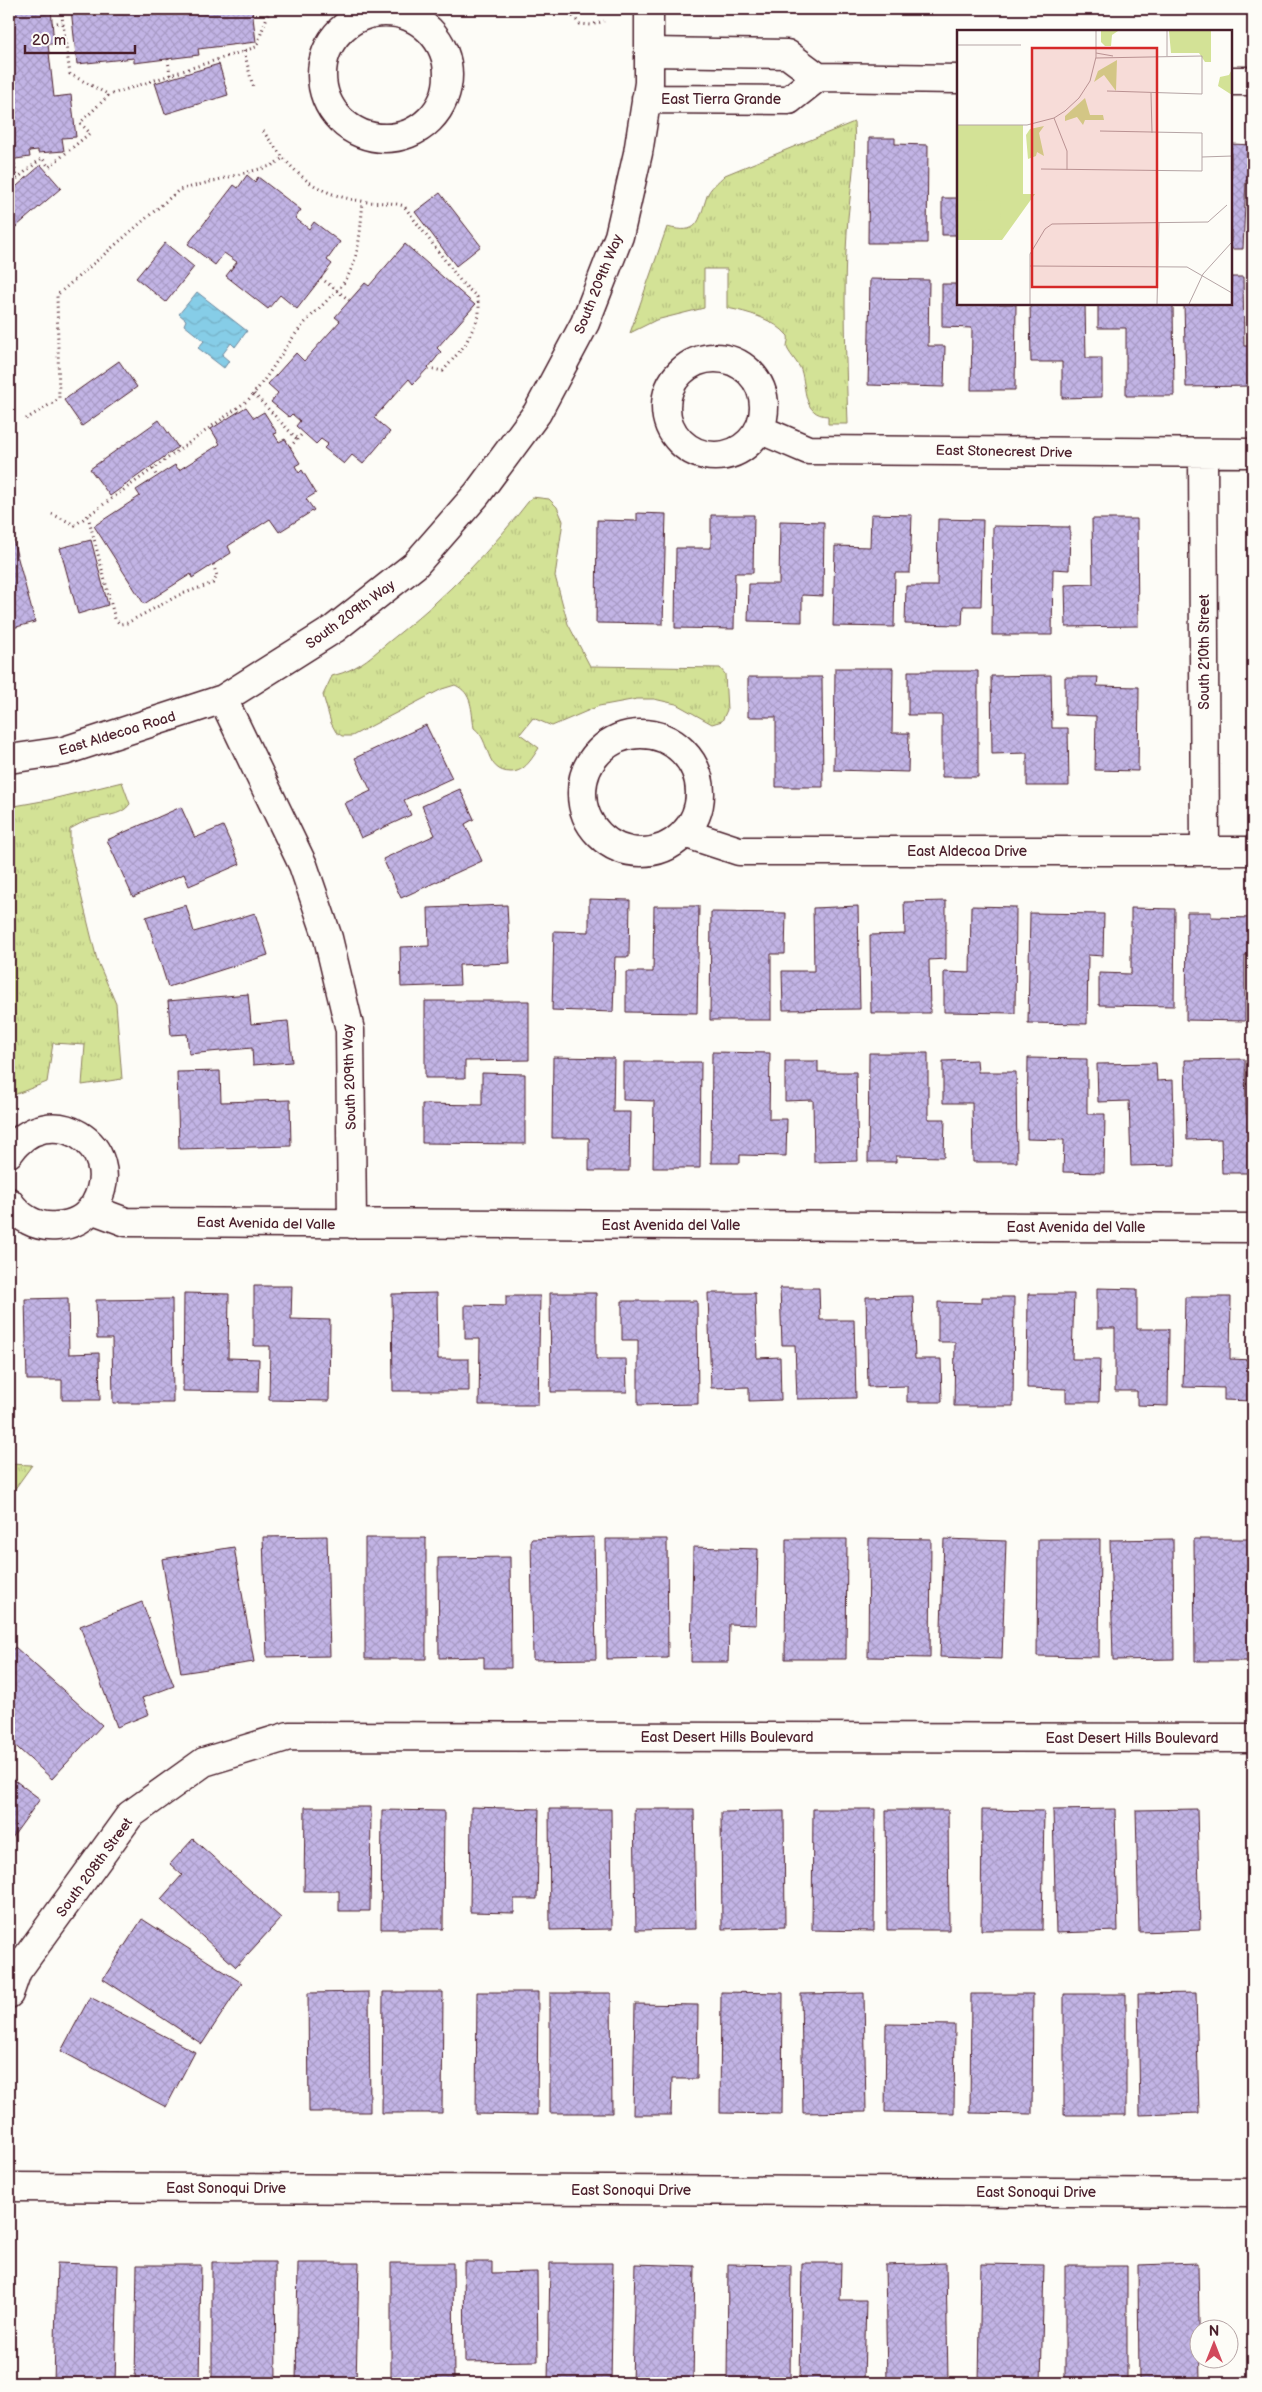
<svg xmlns="http://www.w3.org/2000/svg" width="1262" height="2392" font-family="'Balsamiq Sans',sans-serif">
  <style>
    .grass { fill: url(#grass-tufts); stroke: #8e8060 }
    .water { fill: url(#water-waves); stroke: #6e879c }
    .building { fill: url(#building-cross-hatch); stroke: #4a1f2b }
    .lines { fill: none; stroke-linecap: round; stroke-linejoin: round }
    .minor-casing { stroke: #4a1f2b; stroke-width: 31 }
    .path { stroke: #4a1f2b; stroke-width: 3; stroke-dasharray: 1 4; stroke-linecap: butt }
    .minor { stroke: #fdfcf7; stroke-width: 28 }
    .labels { text-anchor: middle; stroke-width: 4; stroke-linejoin: round; paint-order: stroke }
    .street-label { font-size: 14px; fill: #4a1f2b; stroke: #fdfcf7 }
    .inset-road { fill: none; stroke: #b5a4a5; stroke-width: 1 }
    .view { fill: #d62828; fill-opacity: 0.15; stroke: #d62828; stroke-width: 2.5 }
    .inset-edge { fill: none; stroke: #4a1f2b; stroke-width: 2.5 }
  </style>
  <defs>
    <pattern id="grass-tufts" width="24" height="20" patternUnits="userSpaceOnUse" patternTransform="scale(1.25)"><rect width="24" height="20" fill="#d3e296"/><path d="M3 7l-1-3M5 7V3M7 7l1-3M15 17l-1-3M17 17v-4M19 17l1-3" fill="none" stroke="#b7c181"/></pattern>
    <pattern id="water-waves" width="16" height="10" patternUnits="userSpaceOnUse" patternTransform="scale(1.25)"><rect width="16" height="10" fill="#86cde7"/><path d="M0 5q4-4 8 0t8 0" fill="none" stroke="#75b0c6"/></pattern>
    <pattern id="building-cross-hatch" width="8" height="8" patternUnits="userSpaceOnUse" patternTransform="scale(1.25)"><rect width="8" height="8" fill="#c2b4e5"/><path d="M0 0l8 8M0 8l8-8" fill="none" stroke="#a89ac5"/></pattern>
  </defs>
  <rect width="100%" height="100%" fill="#fdfcf7"/>
  <filter id="ink" filterUnits="userSpaceOnUse"><feTurbulence type="fractalNoise" baseFrequency=".02" numOctaves="2"/><feDisplacementMap in="SourceGraphic" scale="10" xChannelSelector="R" yChannelSelector="G"/><feConvolveMatrix kernelMatrix="1 2 1 2 8 2 1 2 1" color-interpolation-filters="sRGB"/></filter>
  <g filter="url(#ink)">
    <path class="grass" d="M854 122C857 159 849 195 847 232 843 296 846 360 848 424H828V416C802 415 807 388 801 370 799 364 787 351 787 347 787 343 789 340 788 336 774 319 748 312 727 308V269H704V308L656 320 630 333 667 227C699 235 698 223 707 196 710 188 718 182 725 175Z
      M532 497 549 499 557 507 563 521 555 576 568 624 590 666 720 668 725 674 727 710 722 721 712 724 676 704 654 699H637L599 706 552 726 533 718 520 734 539 748C532 758 525 772 511 772 484 772 491 740 474 728 471 710 473 693 455 685L442 689 352 736H342L336 732 331 723 323 695 332 676C361 669 373 654 396 636 447 596 492 549 532 497Z
      M122 782 130 804C121 817 102 815 89 820 82 822 76 826 70 829V850L97 960 116 1004 122 1079 82 1085 85 1045 53 1043 47 1082 9 1097V807L48 800Z
      M9 1464 32 1465 9 1497Z"/>
    <path class="water" d="M197 292 247 331 235 347 231 343 222 355 229 361 224 368 198 348 204 341 184 325 186 320 179 314Z"/>
    <path class="building" d="M9 9H51L54 44H48L54 97 71 95 76 137 62 138 64 151 38 153V150L29 151 30 157 9 160Z
      M71 9H252L256 42 198 49 199 55 134 63V58L77 64Z
      M870 9H911V11H870Z
      M1186 9H1226V11L1186 12Z
      M219 64 228 95 165 114 155 83Z
      M869 138H895V144L928 145 927 243H868Z
      M1231 144 1253 145V181L1246 180 1243 249H1231Z
      M41 165 61 188 10 232 9 193Z
      M247 175 255 182 258 177 301 210 295 218 309 229 314 222 340 242 327 260 332 264 297 309 280 295 268 309 226 276 237 262 224 253 215 265 188 244 234 185 238 188Z
      M440 193 481 246 456 266 415 212Z
      M942 198H958V235H942Z
      M165 243 194 267 166 302 136 278Z
      M405 244 475 305 437 348 441 352 428 368 413 384 409 379 374 418 390 432 363 464 352 455 344 464 324 448 328 444 321 439 316 444 296 426 300 421 292 414 289 417 271 402 278 393 268 384 296 353 304 361 340 321 335 317 365 283 369 286Z
      M1231 277H1243L1244 346H1253V386L1186 387 1184 304H1231Z
      M870 279 929 280 928 346H945L944 387 868 385Z
      M942 284H958V304H1016L1015 390H971L972 328 942 327Z
      M1030 304H1085L1086 358H1102V397L1062 398V362H1031Z
      M1098 304H1173L1174 396H1126V328H1098Z
      M119 361 137 387 82 426 64 400Z
      M246 407 254 418 264 412 277 433 274 434 279 442 285 439 300 463 295 466 299 473 302 470 316 493 306 499 314 510 279 532 270 519 228 546 231 553 192 578 191 574 144 604 94 526 140 496 136 490 175 465 179 470 220 444 211 429Z
      M159 420 178 447 110 496 90 469Z
      M637 513 666 514 663 624 596 623 597 520 637 521Z
      M871 514 912 515 910 573H895L894 627 833 626 835 546 870 547Z
      M711 515H754L753 573H735L734 629 675 628 676 548H711Z
      M938 519 983 520 981 606H963L962 625 905 624 906 586H937Z
      M1092 519H1137L1138 626 1066 627 1065 585 1093 584Z
      M780 521 824 522 823 596 802 595V622L748 621 749 584H779Z
      M993 526 1070 527 1069 570 1053 569 1052 635H992Z
      M13 540 35 622 9 629V541Z
      M91 540 108 605 78 614 60 548Z
      M835 668H893L892 733H909L908 772 834 770Z
      M908 671H978V777H942V715H908Z
      M1051 675 1052 728H1068L1069 786H1027V753L992 754 991 676Z
      M748 677H822L823 787H776V717H748Z
      M1065 677H1098L1097 686 1139 687 1138 771 1095 770 1096 716 1065 715Z
      M426 725 452 778 404 800 411 815 361 838 345 803 371 791 355 758Z
      M460 789 474 819 465 824 482 861 401 898 383 859 435 835 422 806Z
      M181 807 195 838 223 826 240 864 189 886 184 874 133 897 107 840Z
      M589 899 630 900 629 957H615L613 1012 552 1010 554 931 589 932Z
      M946 901V959L929 960 930 1013H871L870 935 905 934 904 902Z
      M186 905 194 932 255 913 268 955 168 987 146 917Z
      M507 905 510 963 459 965 460 985 401 987 400 947 429 946 428 908Z
      M654 906H699L697 1013 626 1012V972H653Z
      M858 906 860 1009 783 1010 782 971H814L813 908Z
      M971 906 1016 907 1015 1013 944 1012V972L970 973Z
      M1131 908 1175 909 1174 1006 1099 1005V973L1131 974Z
      M711 912 786 913 785 954H771V1020H710Z
      M1187 912H1211V917L1253 918V955H1245V1021L1186 1020Z
      M1030 913 1104 914 1103 956 1088 955 1087 1024 1028 1023Z
      M248 994 251 1024 288 1021 292 1062 253 1065 252 1048 189 1054 187 1034 171 1035 168 1001Z
      M425 1001H529V1060L465 1061V1078H425Z
      M712 1052 770 1053 769 1119H787L786 1156 740 1155V1163H711Z
      M869 1053H928V1119H945L944 1157 896 1156V1162H868Z
      M553 1057 614 1058 613 1112H630L629 1171H589V1138H552Z
      M1028 1058 1087 1059V1114H1105L1104 1173 1063 1172 1064 1140 1027 1139Z
      M1245 1059 1246 1114H1253V1173H1222L1221 1139 1187 1140 1185 1060Z
      M977 1060 978 1072H1016L1017 1162H973L972 1103H943V1061Z
      M785 1061H818V1072H856L858 1161 814 1162 813 1100 785 1101Z
      M623 1062H701L700 1168H653L654 1101 623 1100Z
      M1156 1063 1157 1081 1173 1080 1175 1165 1131 1166 1129 1101 1098 1102 1097 1064Z
      M220 1071 221 1102 290 1100 291 1146 179 1149 177 1072Z
      M482 1073 525 1074V1144L422 1143V1104L482 1105Z
      M254 1286H292L291 1319 330 1320 329 1401 269 1400 270 1346H254Z
      M780 1288H819L820 1320H854L856 1398 797 1399 795 1345H782Z
      M1097 1288 1137 1289V1329H1169L1168 1406 1137 1405V1391H1115V1328H1097Z
      M184 1293 229 1294 228 1358 259 1359 258 1392 183 1391Z
      M437 1293 438 1359H469V1391H393L392 1294Z
      M550 1293H596V1359H626L627 1392H551Z
      M708 1293H755L757 1358 780 1357 781 1400 749 1401V1387L711 1388Z
      M1028 1294H1074L1072 1359H1100L1099 1402H1066V1389L1027 1388Z
      M506 1296H540L538 1405H479L480 1339H465V1305L506 1306Z
      M913 1296 915 1359H941L942 1402H907V1386L868 1387 866 1297Z
      M982 1297H1014L1013 1406H954L955 1342H938V1302L982 1303Z
      M1185 1297H1231L1230 1359 1253 1360V1401L1224 1400V1388L1183 1387Z
      M68 1298 69 1354 99 1353 100 1400H62V1380H27L25 1299Z
      M172 1299 173 1403H113L112 1339H97L96 1300Z
      M622 1301H697L698 1404 638 1405V1340H622Z
      M327 1536 330 1656 267 1657 263 1537Z
      M594 1537 596 1659 533 1660 531 1539Z
      M365 1538H426V1659H365Z
      M869 1538 931 1539 930 1658 868 1657Z
      M606 1539H667L668 1658 607 1659Z
      M786 1539H847L846 1659H785Z
      M944 1539 1006 1541 1002 1659 940 1657Z
      M1038 1539H1100L1099 1657 1037 1656Z
      M1173 1539 1174 1659 1113 1660 1110 1540Z
      M1194 1539H1253V1661H1195Z
      M234 1547 254 1662 181 1673 162 1559Z
      M693 1547 758 1549 756 1625 729 1624 728 1662H691Z
      M510 1557 511 1668H484V1657L439 1658 438 1558Z
      M142 1602 174 1686 142 1698 149 1714 117 1727 80 1626Z
      M15 1647 102 1725 52 1779 9 1740V1654Z
      M9 1776 40 1799 9 1842Z
      M305 1807H371L370 1911H339V1891H304Z
      M471 1807 539 1809 537 1899H514V1913L470 1912Z
      M549 1809H611L612 1929 550 1930Z
      M634 1809H694L696 1929 636 1930Z
      M813 1809H875L874 1931 812 1930Z
      M1115 1809 1118 1931 1056 1933 1053 1810Z
      M1197 1809 1200 1930 1139 1932 1136 1810Z
      M382 1810 444 1811 443 1929H381Z
      M886 1810H948L949 1930H887Z
      M982 1810 1044 1811 1042 1930H981Z
      M784 1811 785 1927 722 1929 721 1812Z
      M193 1839 281 1918 236 1967 161 1899 182 1875 170 1864Z
      M142 1919 242 1983 202 2044 103 1979Z
      M369 1992 370 2112H309L308 1993Z
      M383 1992H443L442 2113H382Z
      M477 1992H538L537 2115 476 2114Z
      M721 1992 783 1993 782 2114 720 2113Z
      M550 1993H611L612 2113H550Z
      M864 1993 866 2112 803 2113 801 1994Z
      M1196 1993 1199 2113 1140 2115 1138 1994Z
      M971 1994H1033L1032 2114 970 2113Z
      M1064 1994H1126V2115H1064Z
      M90 1997 195 2052 166 2107 61 2051Z
      M635 2004 698 2005 697 2079H672L671 2115H633Z
      M886 2024 955 2025 954 2113 885 2112Z
      M212 2262H275L276 2383H212Z
      M464 2262H492V2273L537 2272 538 2361 465 2362Z
      M57 2263 118 2265 115 2383H54Z
      M298 2263H359L356 2383H296Z
      M391 2263H453L454 2382 391 2383Z
      M550 2263H613L611 2383H548Z
      M802 2263H841L840 2300H866L864 2382 800 2380Z
      M946 2263 948 2383H887L885 2265Z
      M1198 2263 1200 2383H1139L1138 2265Z
      M635 2264 695 2266 693 2383H632Z
      M728 2264 791 2265 790 2383H727Z
      M981 2264 1044 2265 1041 2383H979Z
      M137 2265H201L199 2382 135 2381Z
      M1065 2266H1127V2383H1065Z"/>
    <g class="lines">
      <g class="minor-casing">
        <path id="minor" d="M322 75a63 63 0 1 1 126 0a63 63 0 1 1-126 0Z
          M649 52 787 54 818 77 958 79
          M1231 81H1253
          M646 99 789 100 818 77
          M666 407a49 49 0 1 1 98 0a49 49 0 1 1-98 0Z
          M759 429 808 450 1253 453
          M1203 453 1205 851
          M223 699 303 865 328 938 350 1030 352 1224
          M582 793a59 59 0 1 1 118 0a59 59 0 1 1-118 0Z
          M9 759 64 751 223 699 334 629 415 565 477 494 537 413 585 323 619 236 638 153 649 83V9
          M684 833 739 851H1253
          M9 1153C48 1096 128 1145 95 1204 87 1218 72 1225 57 1226 36 1228 20 1218 9 1202
          M91 1209 126 1222 1253 1228
          M9 1994 17 1971 130 1815 204 1762 289 1736 1253 1738
          M9 2187 1253 2193"/>
      </g>
      <path class="path" d="M61 9 70 74 109 95
        M566 9 580 24 591 25 604 21
        M52 24 62 22
        M244 51 253 87
        M168 59 170 75
        M263 131C292 171 310 193 361 201 376 204 390 201 404 206L462 283 477 297 479 306V316L465 345 443 371 428 368
        M14 159 16 179
        M9 185 42 158 49 167 90 133 80 123 109 95 256 47 270 9
        M321 278 349 300
        M254 394 297 439
        M26 419 59 399 57 295 179 190 271 166 283 158
        M290 447 303 433
        M153 469 157 477
        M52 514 75 525 247 401C266 381 278 358 294 336 307 318 326 303 341 286 360 264 360 229 363 202
        M88 516 115 619 120 624 127 623 179 595 213 583 217 576 213 564"/>
      <use href="#minor" class="minor"/>
    </g>
  </g>
  <g class="labels">
    <g class="street-label">
      <text x="721" y="104">East Tierra Grande</text>
      <text transform="translate(598 284) rotate(-68)" y="5">South 209th Way</text>
      <text transform="translate(1004 451) rotate(1)" y="5">East Stonecrest Drive</text>
      <text transform="translate(350 614) rotate(-36)" y="5">South 209th Way</text>
      <text transform="translate(1204 652) rotate(-90)" y="5">South 210th Street</text>
      <text transform="translate(117 733) rotate(-17)" y="5">East Aldecoa Road</text>
      <text x="967" y="856">East Aldecoa Drive</text>
      <text transform="translate(349 1077) rotate(-92)" y="5">South 209th Way</text>
      <text transform="translate(266 1223) rotate(1)" y="5">East Avenida del Valle</text>
      <text x="671" y="1230">East Avenida del Valle</text>
      <text x="1076" y="1232">East Avenida del Valle</text>
      <text x="727" y="1742">East Desert Hills Boulevard</text>
      <text x="1132" y="1743">East Desert Hills Boulevard</text>
      <text transform="translate(94 1867) rotate(-54)" y="5">South 208th Street</text>
      <text x="226" y="2193">East Sonoqui Drive</text>
      <text x="631" y="2195">East Sonoqui Drive</text>
      <text x="1036" y="2197">East Sonoqui Drive</text>
    </g>
  </g>
  <g transform="translate(957 30)">
    <rect width="275" height="275" fill="#fdfcf7"/>
    <path d="M144 1H161L155 5 154 16H148L144 12ZM212 1H254V32H248L242 23H214ZM160 30 159 61 147 45 137 52 141 41ZM275 39V65L261 56 263 47 272 45ZM128 68 133 85H146L147 90H128L126 95 120 87 108 91V86ZM0 95H66V164H78L45 210H0ZM87 96 82 103 87 126 80 122 79 126 71 129 69 105 73 99Z" fill="#d3e296"/>
    <path d="M0 113 22 129 30 158H0ZM0 170 44 171 43 200 0 199Z" fill="#d3e296"/>
    <path class="inset-road" d="M210 1V26M0 15H64M139 23 156 26M139 28 245 26V64L150 61M194 63 195 103M97 88 110 121V140M0 95H70L97 88 108 81 122 68 133 51 139 27V1M245 127 275 126M84 139 245 141V103L143 101M73 236 230 237 275 263M73 274V224L88 199 95 194 251 192 270 175M200 274 202 192M232 274 246 244 275 212"/>
    <path class="view" d="M75 18H200V257H75Z"/>
    <rect width="275" height="275" class="inset-edge"/>
  </g>
  <rect width="1262" height="2392" fill="none" stroke="#fdfcf7" stroke-width="30"/>
  <rect x="15" y="15" width="1232" height="2362" fill="none" stroke="#4a1f2b" stroke-width="2" filter="url(#ink)"/>
  <g transform="translate(1214 2344)"><circle r="24" fill="#fdfcf7" stroke="#b5a4a5"/>
  <path d="M0-4L9 19L0 12L-9 19Z" fill="#d1495b"/>
  <text y="-8" font-size="14" font-weight="bold" text-anchor="middle" fill="#4a1f2b">N</text>
  </g>
  <path d="M25 45v8h110v-8" fill="none" stroke="#4a1f2b" stroke-width="2.5"/>
  <text x="32" y="45" font-size="15" fill="#4a1f2b" stroke="#fdfcf7" stroke-width="4" paint-order="stroke">20 m</text>
</svg>
